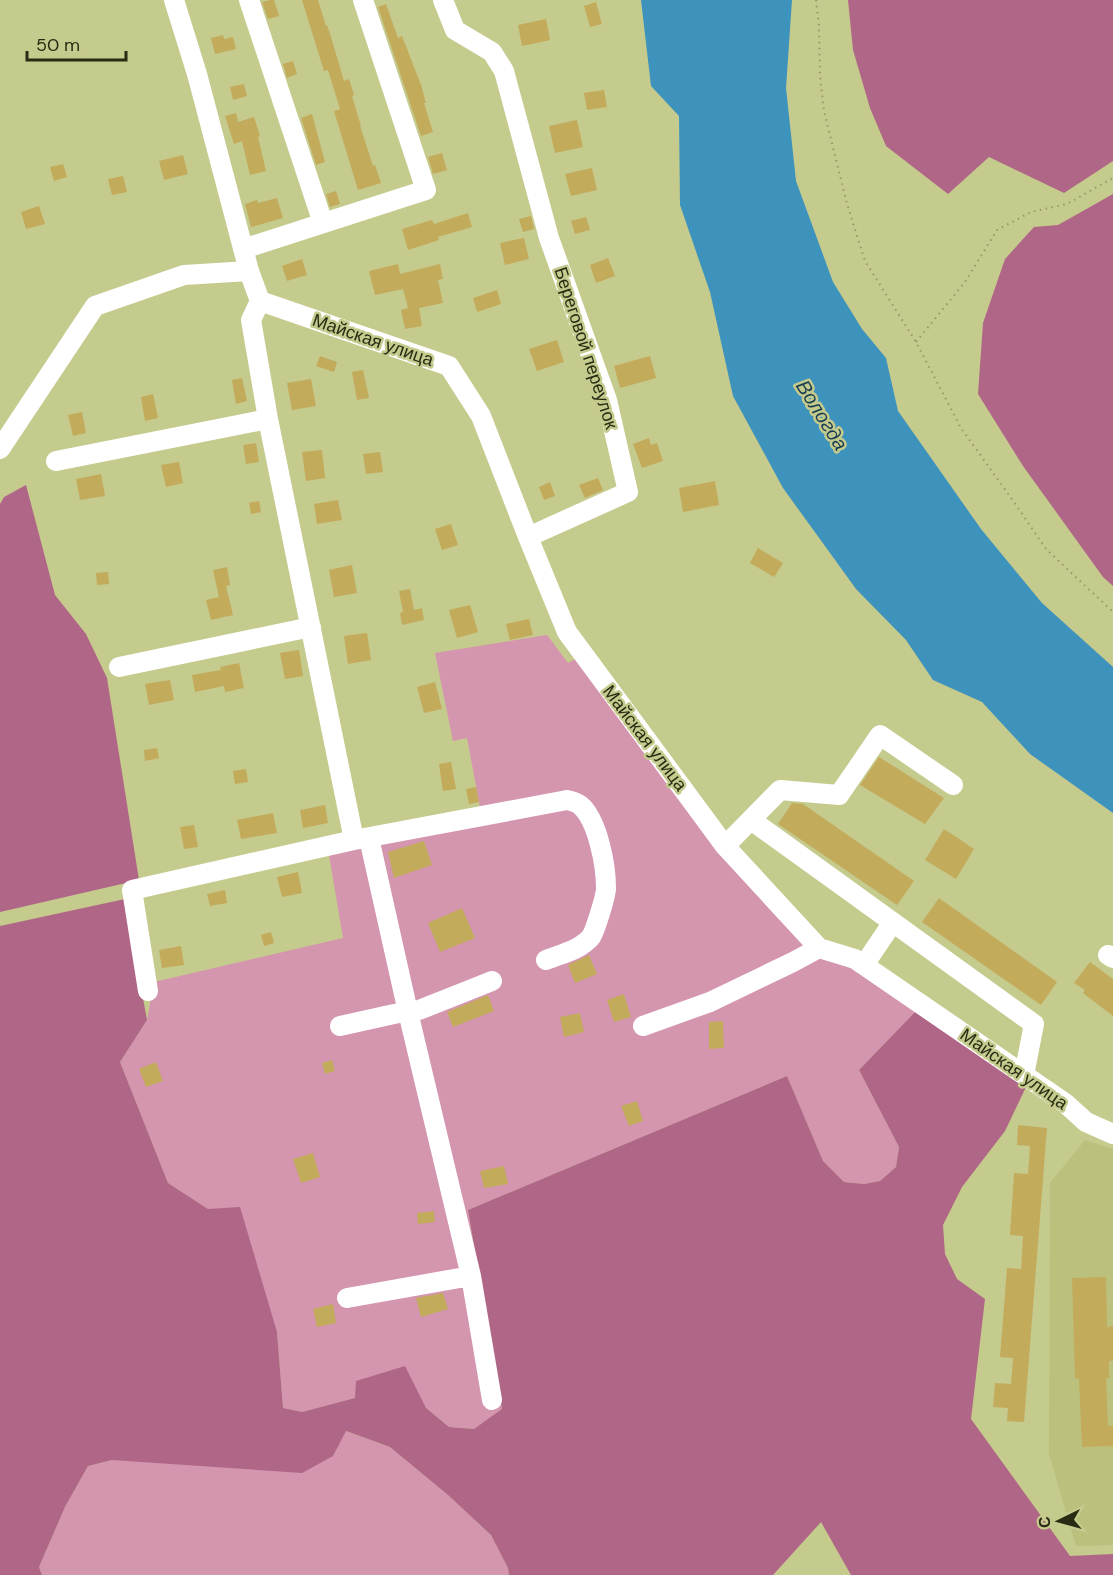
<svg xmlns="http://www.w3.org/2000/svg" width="1113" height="1575" font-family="'DM Sans',sans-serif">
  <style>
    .built { fill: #bbc17c }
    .green { fill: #d495af }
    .forest { fill: #b06687 }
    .water { fill: #3d93bc }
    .building { fill: #c3ab5c }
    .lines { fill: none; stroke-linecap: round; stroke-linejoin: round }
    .path { stroke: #959968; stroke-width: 2; stroke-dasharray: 1.5 4.5; stroke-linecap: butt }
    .minor { stroke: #fff; stroke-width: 20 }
    .labels { text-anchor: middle; stroke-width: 5; stroke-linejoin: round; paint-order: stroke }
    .street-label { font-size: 18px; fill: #292b13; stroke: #c5ca8d }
    .water-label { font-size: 20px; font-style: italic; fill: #1a3f52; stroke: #c5ca8d }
  </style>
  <rect width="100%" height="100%" fill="#c5ca8d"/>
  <path class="built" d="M1085 1140 1113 1149V1545L1076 1546 1049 1454 1050 1183Z"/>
  <path class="green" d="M547 635 568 663 579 657 722 849 852 965 917 1010 859 1070 899 1147 896 1167 880 1181 864 1184 844 1182 823 1161 787 1076 468 1210 502 1410 474 1429 449 1427 426 1408 355 1398 302 1412 283 1408 277 1332 208 1209 168 1183 120 1062 147 1020 154 982 343 938 329 855 584 802 480 807 467 738 453 741 435 653Z
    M345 1431 390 1447 448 1495 491 1535 508 1568 509 1575H42L39 1567 65 1507 88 1466 112 1460 333 1456Z"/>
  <path class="forest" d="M848 0H1113V161L1064 193 989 157 948 194 886 146 870 108 853 50Z
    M1113 194V586L1103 577 1023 466 978 394 983 323 1005 259 1034 227 1058 225Z
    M26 485 55 595 86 634 107 678 139 880 0 912V504L4 497Z
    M125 899 147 1020 120 1062 168 1183 208 1209 240 1207 277 1332 283 1408 302 1412 355 1398 356 1381 405 1366 426 1408 449 1427 474 1429 502 1409 468 1210 787 1076 823 1161 844 1182 864 1184 880 1181 896 1167 899 1147 859 1070 917 1010 1026 1087 1005 1131 962 1187 943 1225 945 1254 957 1279 985 1299 971 1419 1070 1556 1113 1554V1575H851L821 1522 773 1575H509L508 1568 491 1535 448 1495 390 1447 346 1431 333 1456 302 1473 112 1460 88 1466 65 1507 39 1567 42 1575H0V926Z"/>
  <path class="water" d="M641 0H792L786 88 796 181 833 282 862 329 886 358 898 411 981 529 1042 603 1113 667V813L1030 754 982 702 933 680 906 640 856 589 783 488 733 396 710 292 680 205 679 116 651 86Z"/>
  <path class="building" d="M270 0H274L279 16 268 19 262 2Z
    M302 0H318L326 26 327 25 331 37 344 81 349 79 354 95 352 96 361 126H360L373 166 375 165 381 183 358 190 334 111 340 109 328 70 324 71Z
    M596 2 602 24 590 27 584 6Z
    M386 4 398 38 402 36 421 85 426 103H424L433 132 421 136 378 7Z
    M546 19 550 40 522 46 518 25Z
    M223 35 224 39 233 37 236 49 215 54 211 38Z
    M293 61 297 74 287 78 283 64Z
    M244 84 247 96 233 100 230 87Z
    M604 90 607 107 587 110 584 93Z
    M236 113 238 122 254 117 260 136 258 137 266 171 250 175 242 141 234 144 225 116Z
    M312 114 325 162 316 165 301 118Z
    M577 120 583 147 555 153 549 126Z
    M442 153 447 170 433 174 428 157Z
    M183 155 188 174 164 180 159 161Z
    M63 164 67 177 54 181 50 167Z
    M592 168 597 190 571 196 565 174Z
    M123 176 127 192 112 195 108 179Z
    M336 191 340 204 330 207 326 194Z
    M277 198 283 218 251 227 245 204 257 200 258 203Z
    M39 206 45 224 26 229 21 212Z
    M468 213 472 227 438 237 439 240 408 250 402 229 432 220 434 224Z
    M531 216 534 229 523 232 519 219Z
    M586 217 590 230 575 234 571 221Z
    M524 238 529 259 505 265 500 243Z
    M608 258 615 276 596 283 590 265Z
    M302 259 307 275 287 281 282 266Z
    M398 264 400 274 440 264 443 279 438 280 443 303 419 308 422 326 405 329 401 310 408 308 403 289 375 295 369 271Z
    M497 290 501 304 477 312 473 298Z
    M557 340 564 362 537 371 529 349Z
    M320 356 337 362 334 372 316 366Z
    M650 356 656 378 620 388 614 366Z
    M363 370 369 398 357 400 352 372Z
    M242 378 247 401 236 404 232 380Z
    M311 379 316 406 292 410 287 383Z
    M153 394 158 418 145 421 141 397Z
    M82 412 86 433 73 436 68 415Z
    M649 438 651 445 657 443 663 461 642 468 633 444Z
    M256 443 259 462 246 464 243 445Z
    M322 450 325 478 306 481 302 452Z
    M380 452 383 472 366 474 363 454Z
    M179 462 183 483 166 487 161 465Z
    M101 474 105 496 80 500 76 479Z
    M598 478 603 490 585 498 579 485Z
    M715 481 719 505 683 512 679 488Z
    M550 482 555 496 544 500 539 487Z
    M338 500 342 520 317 524 314 504Z
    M259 501 261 512 251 514 249 503Z
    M451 524 458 545 442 550 435 529Z
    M758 548 783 563 774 577 750 563Z
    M352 565 357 593 334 597 329 570Z
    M227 567 230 585 226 586 233 615 211 620 206 600 219 597 213 570Z
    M108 572 109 584 97 585 96 573Z
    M410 589 414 610 422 608 424 620 402 625 400 613 403 612 399 591Z
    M470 605 478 632 457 638 449 610Z
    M529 619 533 635 510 640 506 624Z
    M367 633 371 660 348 664 344 636Z
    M299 650 303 676 285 679 280 653Z
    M239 663 244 688 225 692 224 686 195 692 192 675 221 670 220 667Z
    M170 680 174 700 149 705 145 684Z
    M435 682 442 709 424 713 417 687Z
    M157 748 159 758 145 761 144 750Z
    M879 757 944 798 925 824 860 785Z
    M451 762 456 789 443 791 439 764Z
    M246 769 248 782 235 784 233 771Z
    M476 787 479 802 469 804 466 789Z
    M792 803 803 804 914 881 897 905 778 824Z
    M325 805 328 823 303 828 300 810Z
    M273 813 277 833 241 839 237 820Z
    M194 825 198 847 184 849 180 827Z
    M944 829 974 849 956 879 925 860Z
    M424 841 432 865 394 878 388 852Z
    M298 872 302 893 282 897 277 877Z
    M225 890 227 903 210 906 207 894Z
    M939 898 1057 982 1041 1005 922 922Z
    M462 908 475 938 440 952 428 923Z
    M271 932 274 943 264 946 261 935Z
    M181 946 184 965 162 968 159 950Z
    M589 955 597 974 575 983 568 965Z
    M1090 962 1113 979V1016L1083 993 1085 990 1074 983Z
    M624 994 631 1017 614 1022 607 1000Z
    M488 995 494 1011 453 1027 447 1012Z
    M580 1013 584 1032 564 1037 560 1017Z
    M723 1021 724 1048 709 1049V1022Z
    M332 1060 335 1071 325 1074 322 1063Z
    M156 1062 163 1081 146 1087 139 1069Z
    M637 1101 643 1121 629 1126 621 1106Z
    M1018 1125 1047 1128 1024 1422 1007 1421 1008 1408 993 1407 995 1383 1011 1384 1013 1358 1000 1357 1007 1268 1021 1269 1023 1236 1010 1235 1014 1173 1028 1174 1030 1146 1017 1145Z
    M313 1153 320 1177 301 1183 293 1159Z
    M504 1166 508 1184 484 1188 480 1171Z
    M434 1211 435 1222 418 1224 417 1213Z
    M1106 1277 1107 1327 1113 1326V1361H1109V1378H1106L1108 1426H1113V1446L1082 1447 1079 1378 1075 1379 1072 1278Z
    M443 1293 448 1309 421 1317 416 1298Z
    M333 1304 336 1323 317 1327 313 1309Z"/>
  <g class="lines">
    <path class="path" d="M816 0 819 26 820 76 824 111 847 204 865 261 916 342 961 428 1014 502 1046 549 1113 612
      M916 342 965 282 997 230 1031 212 1067 204 1113 178"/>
    <path class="minor" d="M174 0 197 74 249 271 260 301 251 320 268 419 354 840
      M249 0 323 223
      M443 0 455 30 492 52 504 71 549 238 607 400 628 492 528 537
      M243 249 426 190 363 0
      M260 301 449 366 481 416 528 537 567 632 725 846 819 948 855 959 1065 1103 1086 1122 1113 1134
      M0 449 95 306 184 275 249 271
      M56 461 268 419
      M119 667 311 627
      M751 820 1034 1024 1024 1075
      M369 838 408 1012 471 1276 492 1400
      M725 846 780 790 839 795 880 735 953 785
      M1108 955 1113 958
      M864 965 893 922
      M148 991 132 890 354 840 567 800C572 801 576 802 580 805 598 820 606 866 606 888 606 896 595 931 591 937 580 950 561 954 546 960
      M340 1026 394 1014 419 1010 492 981
      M643 1026 710 1002 793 962 819 948
      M347 1298 471 1276"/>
  </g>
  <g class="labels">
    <g class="street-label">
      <text transform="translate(373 340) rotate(19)" y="6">Майская улица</text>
      <text transform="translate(586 348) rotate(72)" y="6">Береговой переулок</text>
      <text transform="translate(645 738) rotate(53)" y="6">Майская улица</text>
      <text transform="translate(1014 1069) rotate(35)" y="6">Майская улица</text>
    </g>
    <g class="water-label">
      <text transform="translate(822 415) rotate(58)" y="7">Вологда</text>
    </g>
  </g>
  <g transform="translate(1059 1521) rotate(265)" stroke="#c5ca8d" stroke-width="4.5" paint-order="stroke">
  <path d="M0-4.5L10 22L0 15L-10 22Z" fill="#292b13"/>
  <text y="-9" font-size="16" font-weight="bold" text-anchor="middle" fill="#292b13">С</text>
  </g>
  <path d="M27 51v9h99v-9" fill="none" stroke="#292b13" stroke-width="3"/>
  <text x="36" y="51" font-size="18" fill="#292b13" stroke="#c5ca8d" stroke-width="4.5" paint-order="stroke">50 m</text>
</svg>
